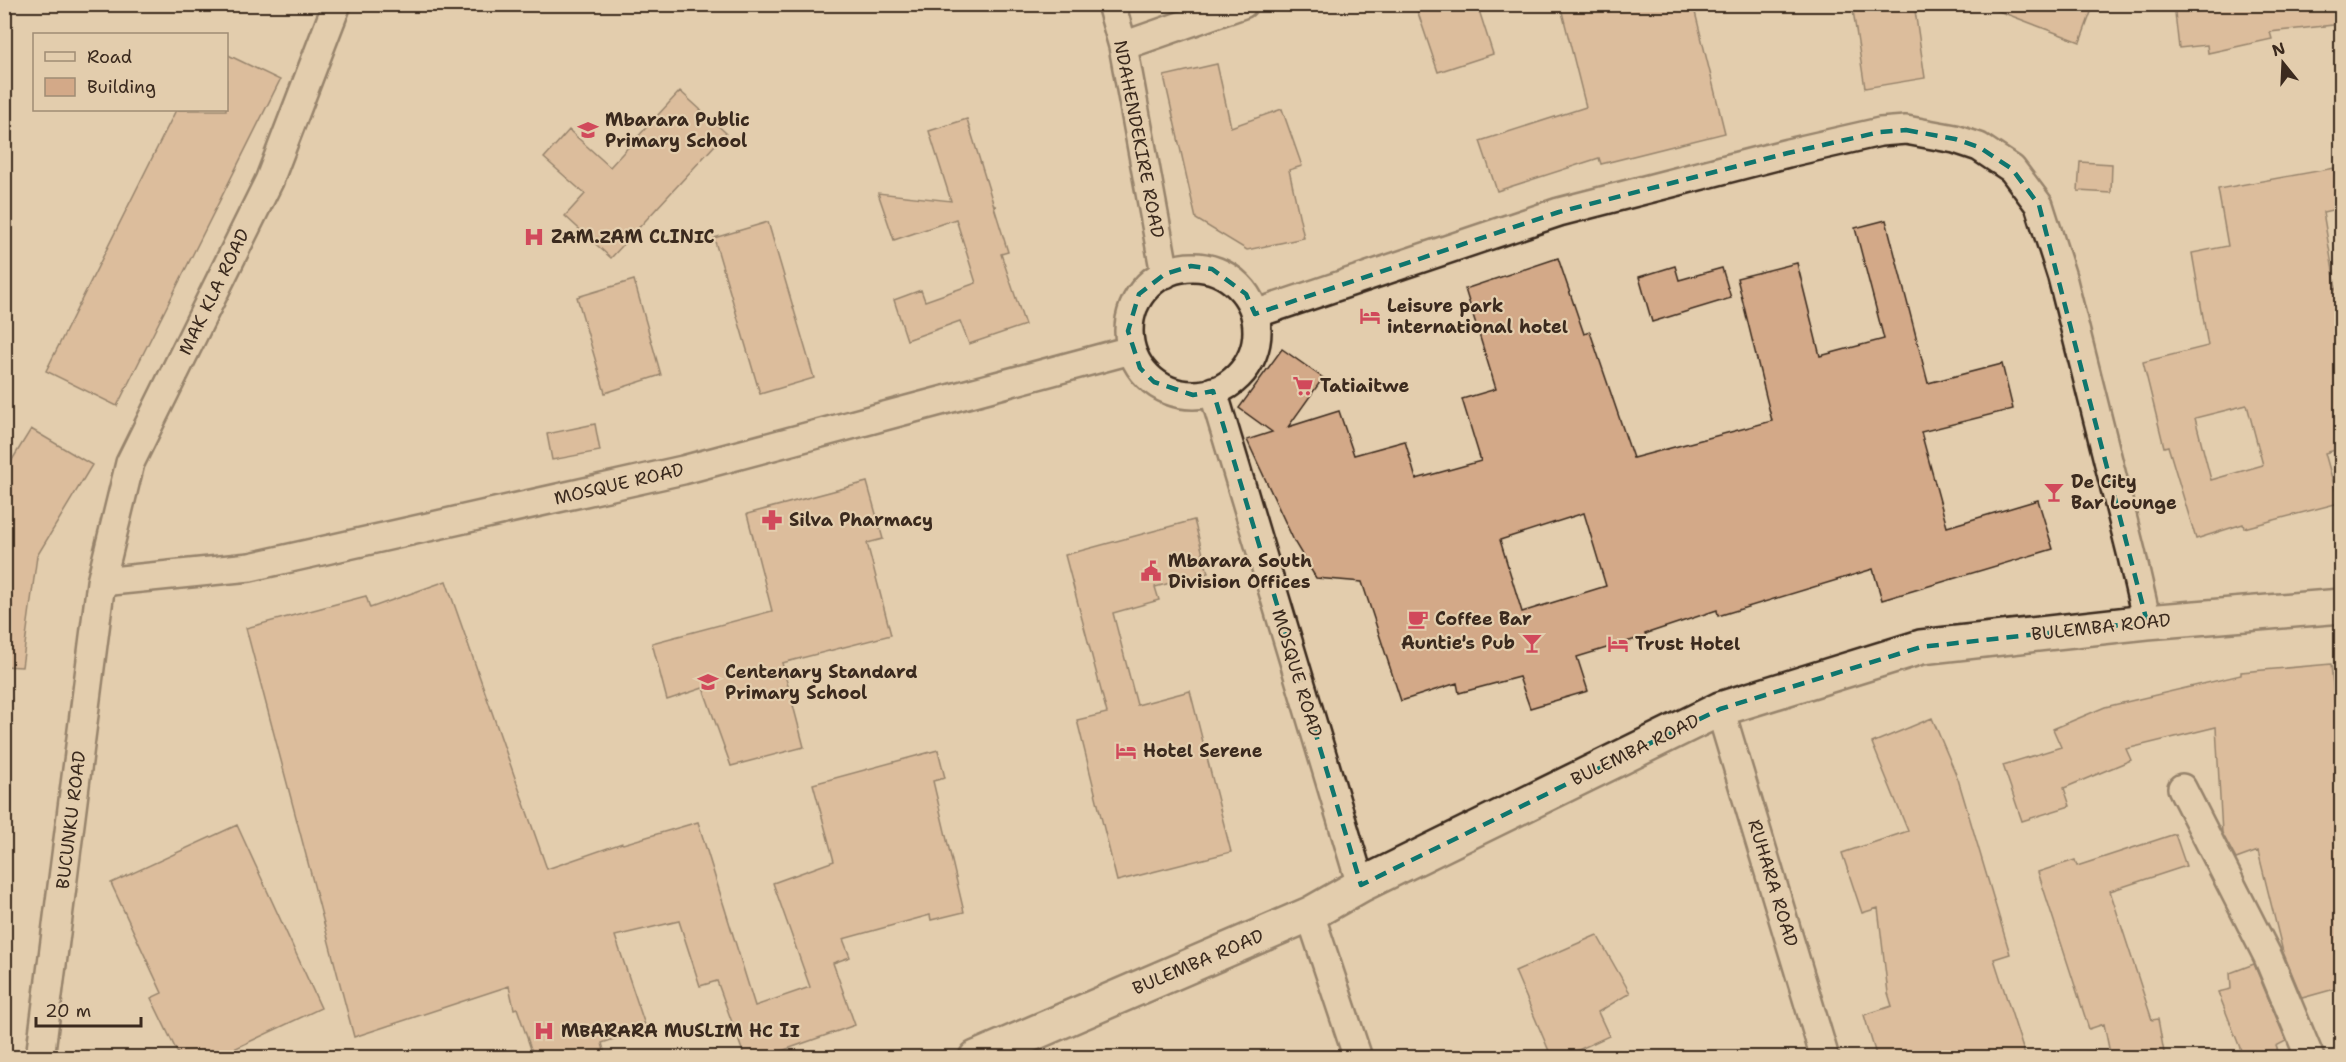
<svg xmlns="http://www.w3.org/2000/svg" width="2346" height="1062" font-family="'Shantell Sans',sans-serif">
  <style>
    .building { fill: #d3a988; stroke: #3b2a1e; stroke-width: 1.5; fill-rule: evenodd }
    .lines { fill: none; stroke-linecap: round; stroke-linejoin: round }
    .minor-casing { stroke: #3b2a1e; stroke-width: 32 }
    .secondary-casing { stroke: #3b2a1e; stroke-width: 38 }
    .minor { stroke: #e3cdad; stroke-width: 27 }
    .secondary { stroke: #e3cdad; stroke-width: 33 }
    .marked { fill: none; stroke: #0f766e; stroke-width: 4.5; stroke-dasharray: 12 8; stroke-linejoin: round }
    .labels { text-anchor: middle; stroke-width: 4.5; stroke-linejoin: round; paint-order: stroke }
    .poi-label { font-size: 18px; font-weight: bold; fill: #3b2a1e; stroke: #e3cdad; text-anchor: start }
    .street-label { font-size: 18px; fill: #3b2a1e; stroke: #e3cdad }
  </style>
  <rect width="100%" height="100%" fill="#e3cdad"/>
  <filter id="ink" filterUnits="userSpaceOnUse"><feTurbulence type="fractalNoise" baseFrequency=".0167" numOctaves="2"/><feDisplacementMap in="SourceGraphic" scale="12" xChannelSelector="R" yChannelSelector="G"/><feConvolveMatrix kernelMatrix="1 2 1 2 8 2 1 2 1" color-interpolation-filters="sRGB"/></filter>
  <g filter="url(#ink)">
    <path class="building" d="M1415 4H1477L1493 54 1438 72Z
      M1560 4H1693L1725 133 1601 164 1599 158 1497 191 1480 141 1586 107Z
      M1852 4H1914L1925 78 1865 88Z
      M1988 4H2094L2080 42 1988 7Z
      M2174 4H2342V24L2270 32 2272 39 2208 53 2207 45 2179 48Z
      M226 54 280 80 117 406 46 371 176 110H226Z
      M1217 64 1231 127 1282 109 1302 166 1289 170 1304 238 1247 250 1196 219 1164 76Z
      M680 91 726 133 611 258 565 216 585 194 544 158 569 130 610 167Z
      M967 119 994 206H996L994 207 1008 252 1001 254 1025 325 969 344 960 321 907 340 894 300 921 290 925 301 976 283 956 219 894 240 878 193 951 201 929 131Z
      M2080 162 2112 164 2111 193 2078 191Z
      M2334 168 2341 208 2323 212 2342 324V448L2325 453 2339 503 2244 528 2243 524 2196 539 2168 446 2164 447 2143 362 2208 346 2192 253 2228 246 2218 189ZM2247 405 2263 465 2211 480 2195 418Z
      M1886 220 1928 383 2002 364 2013 409 1921 432 1947 527 2038 500 2053 549 1882 600 1873 569 1718 616 1717 610 1645 634 1646 636 1577 657 1588 691 1530 708 1519 677 1459 693 1457 683 1401 701 1362 582 1316 578 1295 543 1247 440 1272 432 1239 408 1282 349 1323 378 1288 427 1339 411 1354 455 1405 441 1416 479 1481 461 1462 399 1496 389 1465 289 1558 258 1584 334 1590 332 1633 458 1772 421 1737 278 1797 263 1820 356 1884 339 1855 228ZM1584 513 1606 586 1522 612 1500 540Z
      M768 222 814 378 760 394 714 238Z
      M1675 266 1679 280 1722 268 1731 298 1652 322 1639 277Z
      M634 280 661 375 605 393 577 297Z
      M595 424 600 451 552 460 547 434Z
      M31 429 92 465 37 556 22 667 4 666V473Z
      M867 482 883 539 867 543 891 635 782 663 804 747 731 766 703 688 667 700 652 643 772 611 747 514Z
      M1194 520 1208 573 1155 587 1159 600 1113 613 1137 705 1190 691 1231 852 1117 881 1077 720 1107 713 1065 555Z
      M446 581 547 869 622 843 623 844 698 822 755 1006 810 987 773 883 834 861 813 784 938 750 945 778 933 781 964 912 931 920 930 915 843 939 850 957 833 963 855 1025 770 1055 771 1058H745L717 981 700 986 679 921 615 936 646 1028 602 1043 606 1058H534L517 1008 514 1009 509 986 354 1037 246 628 366 596 370 608Z
      M2331 664 2339 751H2342V987L2302 998 2283 952 2258 851 2236 859 2222 833 2216 727 2126 749 2131 760 2064 788 2070 806 2022 821 2003 765 2061 747 2053 729 2105 707 2241 675V672Z
      M1932 718 1958 779 2010 954 1994 959 2026 1058H1877L1864 1015 1892 1006 1888 993 1878 908 1862 913 1842 853 1908 831 1872 743Z
      M237 825 321 1008 215 1058H180L151 998 162 993 111 883Z
      M2175 834 2186 866 2110 891 2152 1020 2158 1019 2165 1058H2111L2104 1024 2089 1029 2038 872 2075 860 2077 866Z
      M1597 935 1630 993 1598 1012 1609 1036 1561 1058H1552L1515 971Z
      M2254 964 2286 1041 2276 1046 2281 1058H2244L2218 992 2231 989 2230 973Z"/>
    <g class="lines">
      <g class="minor-casing">
        <path id="minor" d="M1111 4 1123 46 1165 274
          M1123 46 1243 4
          M1129 331a64 64 0 1 1 128 0a64 64 0 1 1-128 0Z
          M1255 314 1559 212 1788 153 1880 132 1906 130 1955 139 1979 147 2012 169 2039 205 2062 277 2131 552 2147 622
          M1213 391 1361 885
          M101 582 250 567 683 470 1131 350
          M1720 709 1825 1058
          M2182 788 2268 957 2310 1058
          M1310 914 1358 1058
          M40 1058 101 582 130 463 269 181 337 4"/>
      </g>
      <g class="secondary-casing">
        <path id="secondary" d="M976 1058 1310 914 1361 885 1720 709 1921 647 2147 622 2342 606"/>
      </g>
      <use href="#minor" class="minor"/>
      <use href="#secondary" class="secondary"/>
    </g>
  </g>
  <path d="M0 0H2346V1062H0ZM1906 130 1955 139 1979 147 2012 169 2039 205 2147 622 1921 647 1720 709 1361 885 1213 391 1193 395 1154 382 1140 368 1128 331 1139 294 1165 274 1191 266 1212 269 1246 294 1255 314 1559 212 1788 153 1880 132Z" fill="#e3cdad" fill-opacity=".55" fill-rule="evenodd"/>
  <path class="marked" d="M1906 130 1955 139 1979 147 2012 169 2039 205 2147 622 1921 647 1720 709 1361 885 1213 391 1193 395 1154 382 1140 368 1128 331 1139 294 1165 274 1191 266 1212 269 1246 294 1255 314 1559 212 1788 153 1880 132Z"/>
  <defs>
    <g id="school-bare" transform="scale(1.62)"><path d="M0-5L7-2L0 1L-7-2ZM-4 1L0 2.5L4 1V4Q0 6-4 4Z" fill="#d1495b" stroke="#e3cdad" stroke-width="2.5" paint-order="stroke"/></g>
    <g id="hospital-bare" transform="scale(1.62)"><path d="M-5-5h3v3.5h4V-5h3V5h-3V1.5h-4V5h-3Z" fill="#d1495b" stroke="#e3cdad" stroke-width="2.5" paint-order="stroke"/></g>
    <g id="hotel-bare" transform="scale(1.62)"><path d="M-6-4.5h1.5V1H6V5H4.5V3h-9V5H-6ZM-4 0a1.8 1.8 0 1 1 3.6 0ZM.5 0V-2.5h3Q6-2.5 6 0Z" fill="#d1495b" stroke="#e3cdad" stroke-width="2.5" paint-order="stroke"/></g>
    <g id="supermarket-bare" transform="scale(1.62)"><path d="M-6-5.5h2.5l.6 2H6L4.5 2H-2.5L-4.4-4H-6ZM-1.5 3.2a1.3 1.3 0 1 0 .1 0ZM3 3.2a1.3 1.3 0 1 0 .1 0Z" fill="#d1495b" stroke="#e3cdad" stroke-width="2.5" paint-order="stroke"/></g>
    <g id="bar-bare" transform="scale(1.62)"><path d="M-6-5H6L.8 .8V4.5H3.5V6h-7V4.5H-.8V.8Z" fill="#d1495b" stroke="#e3cdad" stroke-width="2.5" paint-order="stroke"/></g>
    <g id="pharmacy-bare" transform="scale(1.62)"><path d="M-2-6h4v4h4v4h-4v4h-4v-4h-4v-4h4Z" fill="#d1495b" stroke="#e3cdad" stroke-width="2.5" paint-order="stroke"/></g>
    <g id="civic-bare" transform="scale(1.62)"><path d="M-.6-6.5H3V-4.5H.6V-3L4-1V1h2V6H-6V1h2V-1L-.6-3ZM-1.2 2.5V6h2.4V2.5Z" fill="#d1495b" stroke="#e3cdad" stroke-width="2.5" paint-order="stroke"/></g>
    <g id="cafe-bare" transform="scale(1.62)"><path d="M-5.5-4.5H6V0H3Q3 3.5 0 3.5H-2.5Q-5.5 3.5-5.5 0ZM3-3.2v2h1.7v-2ZM-6 4.5H4V6H-6Z" fill="#d1495b" stroke="#e3cdad" stroke-width="2.5" paint-order="stroke"/></g>
  </defs>
  <g fill-rule="evenodd">
    <use href="#school-bare" x="588" y="130"/>
    <use href="#hospital-bare" x="534" y="237"/>
    <use href="#hotel-bare" x="1370" y="316"/>
    <use href="#supermarket-bare" x="1303" y="386"/>
    <use href="#bar-bare" x="2054" y="492"/>
    <use href="#pharmacy-bare" x="772" y="520"/>
    <use href="#civic-bare" x="1151" y="571"/>
    <use href="#cafe-bare" x="1418" y="619"/>
    <use href="#bar-bare" x="1532" y="643"/>
    <use href="#hotel-bare" x="1618" y="644"/>
    <use href="#school-bare" x="708" y="682"/>
    <use href="#hotel-bare" x="1126" y="751"/>
    <use href="#hospital-bare" x="544" y="1031"/>
  </g>
  <g class="labels">
    <g class="poi-label">
      <text x="605" y="126">Mbarara Public<tspan x="605" dy="21">Primary School</tspan></text>
      <text x="551" y="243">ZAM.ZAM CLINIC</text>
      <text x="1387" y="312">Leisure park<tspan x="1387" dy="21">international hotel</tspan></text>
      <text x="1320" y="392">Tatiaitwe</text>
      <text x="2071" y="488">De City<tspan x="2071" dy="21">Bar Lounge</tspan></text>
      <text x="789" y="526">Silva Pharmacy</text>
      <text x="1168" y="567">Mbarara South<tspan x="1168" dy="21">Division Offices</tspan></text>
      <text x="1435" y="625">Coffee Bar</text>
      <text x="1515" y="649" text-anchor="end">Auntie's Pub</text>
      <text x="1635" y="650">Trust Hotel</text>
      <text x="725" y="678">Centenary Standard<tspan x="725" dy="21">Primary School</tspan></text>
      <text x="1143" y="757">Hotel Serene</text>
      <text x="561" y="1037">MBARARA MUSLIM HC II</text>
    </g>
    <g class="street-label">
      <text transform="translate(1139 139) rotate(79)" y="6">NDAHENDEKIRE ROAD</text>
      <text transform="translate(214 292) rotate(-64)" y="6">MAK KLA ROAD</text>
      <text transform="translate(619 484) rotate(-13)" y="6">MOSQUE ROAD</text>
      <text transform="translate(2101 627) rotate(-6)" y="6">BULEMBA ROAD</text>
      <text transform="translate(1297 673) rotate(73)" y="6">MOSQUE ROAD</text>
      <text transform="translate(1635 750) rotate(-26)" y="6">BULEMBA ROAD</text>
      <text transform="translate(71 820) rotate(-83)" y="6">BUCUNKU ROAD</text>
      <text transform="translate(1773 883) rotate(73)" y="6">RUHARA ROAD</text>
      <text transform="translate(1198 962) rotate(-23)" y="6">BULEMBA ROAD</text>
    </g>
  </g>
  <rect width="2346" height="1062" fill="none" stroke="#e3cdad" stroke-width="24"/>
  <rect x="12" y="12" width="2322" height="1038" fill="none" stroke="#3b2a1e" stroke-width="2" filter="url(#ink)"/>
  <rect x="33" y="33" width="195" height="78" fill="#e3cdad" stroke="#a08c74" stroke-width="1.5"/>
  <rect x="45" y="52" width="30" height="9" fill="#e3cdad" stroke="#a08c74" stroke-width="1.5"/>
  <text x="87" y="63" font-size="18" fill="#3b2a1e">Road</text>
  <rect x="45" y="78" width="30" height="18" fill="#d3a988" stroke="#a08c74" stroke-width="1.5"/>
  <text x="87" y="93" font-size="18" fill="#3b2a1e">Building</text>
  <g transform="translate(2283 63) rotate(342)" stroke="#e3cdad" stroke-width="4.5" paint-order="stroke">
  <path d="M0-4.5L10 22L0 15L-10 22Z" fill="#3b2a1e"/>
  <text y="-9" font-size="16" font-weight="bold" text-anchor="middle" fill="#3b2a1e">N</text>
  </g>
  <path d="M36 1017v9h105v-9" fill="none" stroke="#3b2a1e" stroke-width="3"/>
  <text x="45" y="1017" font-size="18" fill="#3b2a1e" stroke="#e3cdad" stroke-width="4.5" paint-order="stroke">20 m</text>
</svg>
